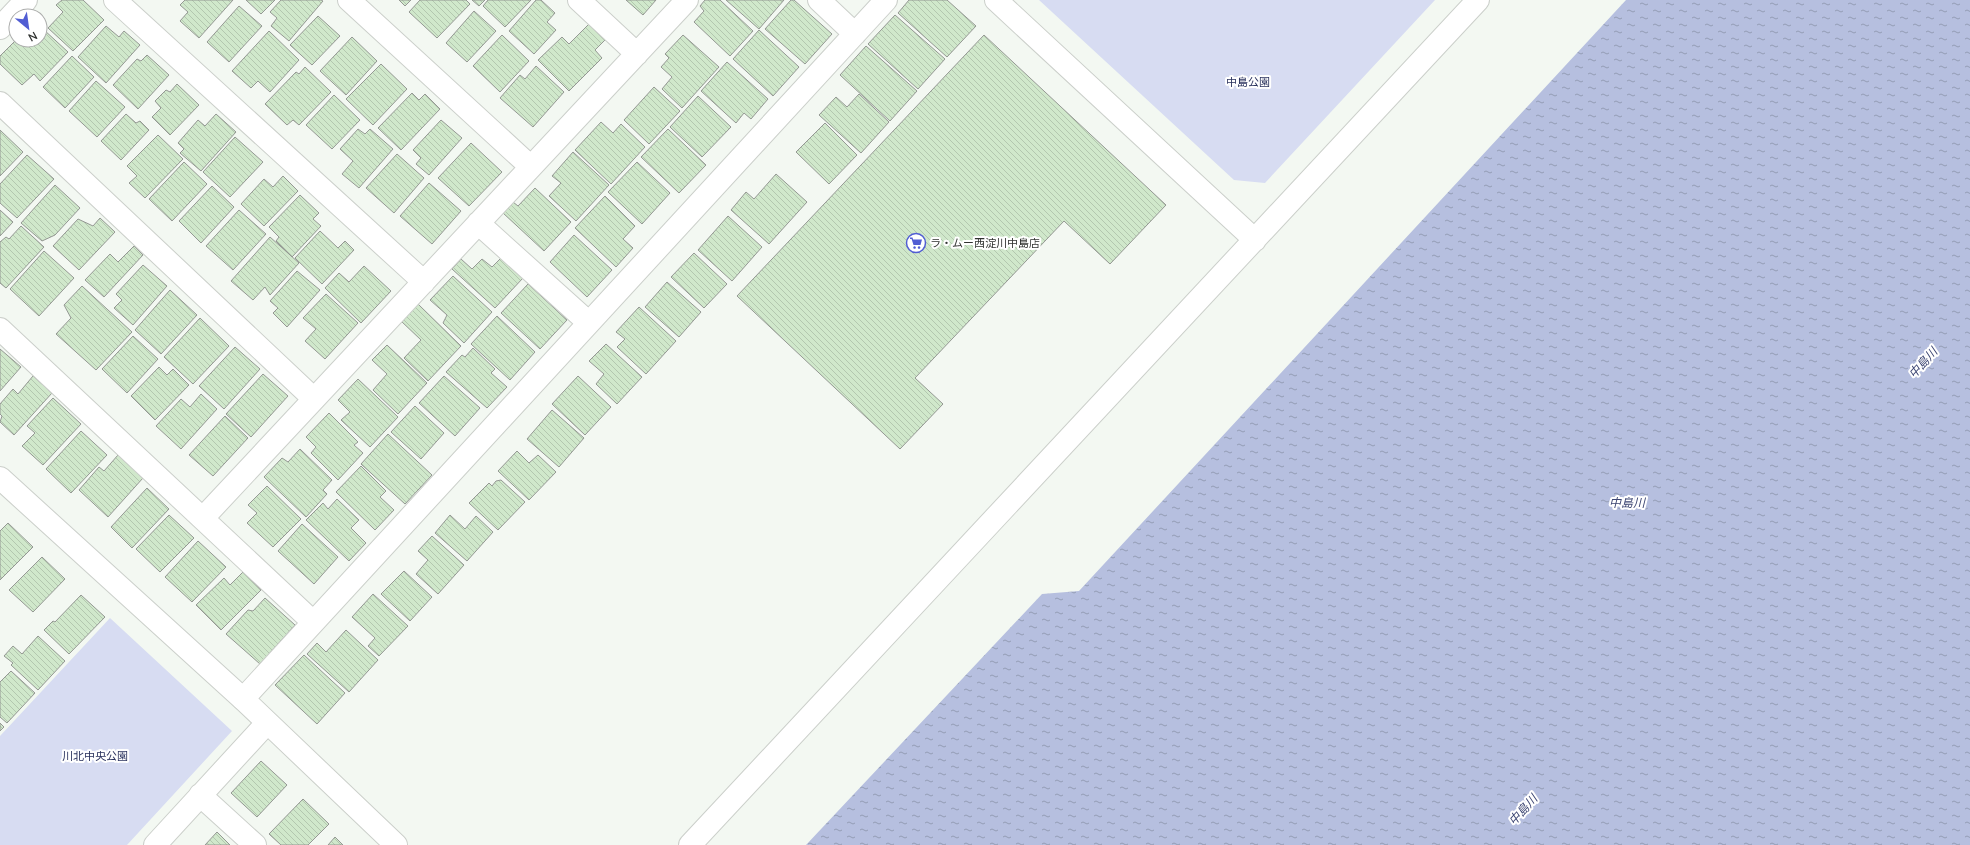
<svg xmlns="http://www.w3.org/2000/svg" width="1970" height="845" font-family="'Nunito Sans','Noto Sans JP',sans-serif">
  <style>
    .park { fill: #d7dcf2 }
    .water { fill: url(#water-ripples) }
    .building { fill: url(#building-back-hatch); stroke: #949893 }
    .lines { fill: none; stroke-linecap: round; stroke-linejoin: round }
    .minor-casing { stroke: #cbcfca; stroke-width: 24 }
    .tertiary-casing { stroke: #cbcfca; stroke-width: 24 }
    .minor { stroke: #fff; stroke-width: 22 }
    .tertiary { stroke: #fff; stroke-width: 22 }
    .labels { text-anchor: middle; stroke-width: 4; stroke-linejoin: round; paint-order: stroke }
    .park-label { font-size: 11px; fill: #2a325d; stroke: #fff }
    .poi-label { font-size: 11px; fill: #303230; stroke: #fff; text-anchor: start }
    .water-label { font-size: 12px; font-style: italic; fill: #3c4572; stroke: #fff }
  </style>
  <defs>
    <pattern id="water-ripples" width="26" height="14" patternUnits="userSpaceOnUse"><rect width="26" height="14" fill="#b6bfdf"/><path d="M2 4q2-2 4 0t4 0M15 11q2-2 4 0t4 0" fill="none" stroke="#949cb5"/></pattern>
    <pattern id="building-back-hatch" width="6" height="6" patternUnits="userSpaceOnUse"><rect width="6" height="6" fill="#d0e8cb"/><path d="M-1 5l2 2M0 0l6 6M5-1l2 2" fill="none" stroke="#b3c7af"/></pattern>
  </defs>
  <rect width="100%" height="100%" fill="#f3f8f2"/>
  <path class="park" d="M1039 0H1435L1265 183 1234 180Z
    M110 618 232 731 127 845H0V736Z"/>
  <path class="water" d="M1626 0H1970V845H806L1042 594 1079 591Z"/>
  <path class="building" d="M62 0H83L104 20 73 51 48 28 63 12 56 5Z
    M185 0H233L199 38 180 21 188 12 180 5Z
    M246 0H275L261 14Z
    M281 0H321L323 1 289 41 271 26 277 18 270 12Z
    M399 0H411L405 6Z
    M420 0H466L470 4 437 38 409 12Z
    M472 0H485L479 6Z
    M488 0H531L505 27 483 6Z
    M536 0H541L555 13 547 22 556 30 534 54 509 31Z
    M626 0H656L643 15Z
    M705 0H720L753 31 730 56 694 22 704 11 700 6Z
    M726 0H784L759 29Z
    M791 0H794L832 34 805 64 765 29Z
    M909 0H947L976 26 947 57 898 13Z
    M239 6 262 26 229 62 207 42Z
    M474 11 496 31 467 62 446 43Z
    M895 15 945 59 918 89 868 44Z
    M318 16 340 36 312 65 290 45Z
    M591 22 607 38 595 50 602 58 569 91 538 60 562 37 569 44Z
    M106 26 119 37 124 31 140 45 106 83 78 57Z
    M43 29 68 52 40 81 34 74 22 85 0 64V56L16 40H20L26 46 32 40H40V32Z
    M759 30 799 67 773 96 733 59Z
    M269 31 299 60 270 92 258 81 251 88 232 71Z
    M502 35 529 61 500 92 473 66Z
    M683 35 719 67 682 108 662 89 672 77 661 67 669 58 665 54Z
    M984 35 1166 205 1110 264 1064 221 915 378 943 404 900 449 737 296Z
    M352 37 377 61 346 95 320 71Z
    M866 46 917 91 890 121 840 75Z
    M147 55 169 75 138 109 113 85 137 59 141 61Z
    M72 56 94 77 65 108 43 87Z
    M727 62 768 99 751 119 744 113 736 123 701 91Z
    M381 64 407 89 373 125 346 99Z
    M536 66 564 92 533 127 500 98 520 75 525 79Z
    M305 67 331 92 299 125 293 120 287 125 265 104 296 72 299 74Z
    M96 81 125 107 97 137 69 111Z
    M177 84 199 105 170 135 152 117 161 108 155 101 166 90 170 92Z
    M654 87 680 111 649 144 624 120Z
    M412 93 419 100 425 94 440 109 401 150 378 128Z
    M859 94 889 122 861 153 819 115 836 97 847 107Z
    M334 95 360 120 332 149 306 125Z
    M698 96 731 127 702 157 670 127Z
    M126 114 136 123 140 121 149 130 121 160 101 141Z
    M216 114 236 132 201 171 180 153 184 149 178 143 198 120 205 126Z
    M441 120 462 138 429 175 416 164 421 158 413 150Z
    M601 122 613 133 621 124 645 147 611 184 575 150Z
    M825 123 857 155 829 184 796 152Z
    M358 129 365 134 370 129 393 149 359 188 342 174 353 161 340 149Z
    M668 129 706 165 679 193 641 157Z
    M0 130 23 152 0 176Z
    M158 135 183 159 145 198 129 183 137 176 127 166Z
    M235 137 263 162 230 197 203 172Z
    M471 143 502 172 469 206 438 178Z
    M573 152 609 185 576 221 549 196 561 183 552 176Z
    M397 154 424 178 394 213 366 188Z
    M27 155 54 179 17 218 0 203V184Z
    M184 162 207 184 172 221 149 199Z
    M637 162 670 193 642 224 608 192Z
    M776 174 807 202 769 244 731 210 746 192 754 199Z
    M283 176 298 191 264 226 241 204 264 179 273 187Z
    M429 183 461 211 432 244 400 216Z
    M55 185 80 208 55 235 42 241 21 223Z
    M212 186 234 207 201 243 179 221Z
    M535 188 571 222 544 251 503 213 513 202 518 206Z
    M300 195 319 213 313 219 321 226 292 257 276 241 279 237 269 227Z
    M605 196 635 226 623 239 633 248 616 267 575 228Z
    M0 210 13 222 0 236Z
    M239 210 266 234 233 270 206 246Z
    M728 216 762 247 732 281 698 250Z
    M100 218 115 232 79 270 53 246 78 219 93 226Z
    M21 226 44 247 6 288 0 283V242L6 237 9 239Z
    M320 231 338 248 345 241 354 250 322 284 295 258Z
    M574 235 612 270 587 297 550 262Z
    M270 237 299 263 270 295 265 287 253 300 231 281Z
    M134 246 143 255 104 297 85 280 110 254 118 262Z
    M44 251 74 278 39 316 10 289Z
    M694 253 727 284 704 308 671 277Z
    M501 258 523 278 495 308 452 269 461 259 472 269 482 259 492 267Z
    M143 265 167 286 133 325 114 308 122 300 116 294Z
    M364 266 391 291 361 323 325 288 339 273 349 282Z
    M297 271 320 290 287 327 273 313 278 308 270 301Z
    M453 276 492 312 464 343 443 323 447 315 430 300Z
    M667 282 701 312 679 337 645 307Z
    M528 284 567 320 540 349 501 313Z
    M82 286 132 332 96 370 56 334 71 318 64 305Z
    M170 290 197 315 161 354 135 330Z
    M326 294 358 323 325 359 305 341 316 329 303 318Z
    M418 304 461 346 428 381 404 358 421 340 401 321Z
    M639 307 676 341 646 374 617 347 625 339 616 332Z
    M497 316 535 352 510 380 471 344Z
    M200 318 229 346 193 384 164 357Z
    M133 336 158 359 127 393 102 369Z
    M606 344 642 377 617 404 596 384 604 374 589 361Z
    M387 345 427 383 398 414 373 390 387 374 372 360Z
    M235 347 260 369 224 409 199 386Z
    M473 348 495 369 491 373 507 387 487 408 446 372 462 355 465 357Z
    M0 349 21 367 0 391Z
    M159 367 167 375 173 369 189 385 155 420 131 396Z
    M263 374 288 396 251 437 226 414Z
    M33 376 52 393 14 435 0 422 2 416 0 414V404L13 389 18 394Z
    M444 376 480 408 455 436 419 403Z
    M578 376 611 407 585 435 552 404Z
    M358 379 398 417 370 447 341 420 350 412 338 400Z
    M201 394 217 409 181 449 156 426 181 399 190 407Z
    M53 398 81 424 43 465 22 446 35 433 27 426Z
    M415 406 444 433 421 459 391 432Z
    M552 410 584 438 559 467 527 439Z
    M329 413 358 442 354 445 363 453 338 480 311 453 316 447 306 437Z
    M225 416 248 438 213 476 189 455Z
    M81 431 107 455 71 493 46 469Z
    M388 434 432 475 405 504 361 464Z
    M300 449 332 480 323 490 327 494 306 517 264 477 282 458 288 462Z
    M517 451 529 463 538 455 556 472 529 500 498 471Z
    M118 455 143 478 108 517 79 490 99 467 104 471Z
    M361 466 386 491 380 497 394 510 375 530 336 492Z
    M501 480 525 502 498 530 469 503 489 483 492 486 496 481Z
    M267 486 301 519 273 547 247 523 257 513 248 505Z
    M147 488 169 509 132 548 111 527Z
    M337 499 359 520 351 528 366 543 349 561 306 520 323 503 328 509Z
    M169 515 194 538 160 572 136 549Z
    M450 515 465 529 476 516 493 532 467 561 435 533Z
    M8 523 33 547 0 580V531Z
    M302 524 338 557 314 584 278 551Z
    M432 536 464 565 438 594 416 574 428 560 418 551Z
    M198 541 226 567 192 602 165 577Z
    M42 557 65 579 33 612 9 590Z
    M404 571 432 597 410 621 381 594Z
    M243 572 261 590 221 630 196 605 224 578 230 585Z
    M373 594 408 626 379 656 368 646 375 638 352 617Z
    M81 595 105 617 69 654 44 630 53 621 55 622Z
    M265 598 295 625 260 664 226 634 248 610 253 611Z
    M346 630 378 660 349 692 307 654 317 643 326 652Z
    M38 636 65 661 38 690 11 665 13 663 4 656 13 646 22 654Z
    M304 655 345 693 317 724 275 685Z
    M11 671 35 693 7 723 0 717V682Z
    M0 723 4 727 0 731Z
    M261 761 287 785 257 817 231 793Z
    M303 799 329 824 308 845H281L269 834Z
    M217 832 230 845H205Z
    M335 837 343 845H328Z"/>
  <g class="lines">
    <g class="minor-casing">
      <path id="minor" d="M115 0 424 282
        M349 0 531 167
        M579 0 637 54
        M819 0 855 34
        M0 28 26 0
        M0 103 314 399
        M478 223 589 323
        M0 329 313 622
        M203 518 687 0
        M243 699 886 0
        M200 795 255 845
        M155 845 267 723"/>
    </g>
    <g class="tertiary-casing">
      <path id="tertiary" d="M996 0 1255 240
        M0 478 243 699 396 845
        M690 845 1478 0"/>
    </g>
    <use href="#minor" class="minor"/>
    <use href="#tertiary" class="tertiary"/>
  </g>
  <defs>
    <g id="supermarket-ring" transform="scale(1)"><circle r="9.5" fill="#fff" stroke="#515dd3" stroke-width="1.5"/><path d="M-6-5.5h2.5l.6 2H6L4.5 2H-2.5L-4.4-4H-6ZM-1.5 3.2a1.3 1.3 0 1 0 .1 0ZM3 3.2a1.3 1.3 0 1 0 .1 0Z" fill="#515dd3"/></g>
  </defs>
  <g fill-rule="evenodd">
    <use href="#supermarket-ring" x="916" y="243"/>
  </g>
  <g class="labels">
    <g class="park-label">
      <text x="1248" y="86">中島公園</text>
      <text x="95" y="760">川北中央公園</text>
    </g>
    <g class="poi-label">
      <text x="930" y="247">ラ・ムー西淀川中島店</text>
    </g>
    <g class="water-label">
      <text transform="translate(1923 363) rotate(-48)" y="4">中島川</text>
      <text x="1627" y="507">中島川</text>
      <text transform="translate(1523 810) rotate(-48)" y="4">中島川</text>
    </g>
  </g>
  <g transform="translate(28 28) rotate(151)"><circle r="19" fill="#ffffff" stroke="#acadac"/>
  <path d="M0-3L7 15L0 10L-7 15Z" fill="#515dd3"/>
  <text y="-6" font-size="11" font-weight="bold" text-anchor="middle" fill="#303230">N</text>
  </g>
</svg>
